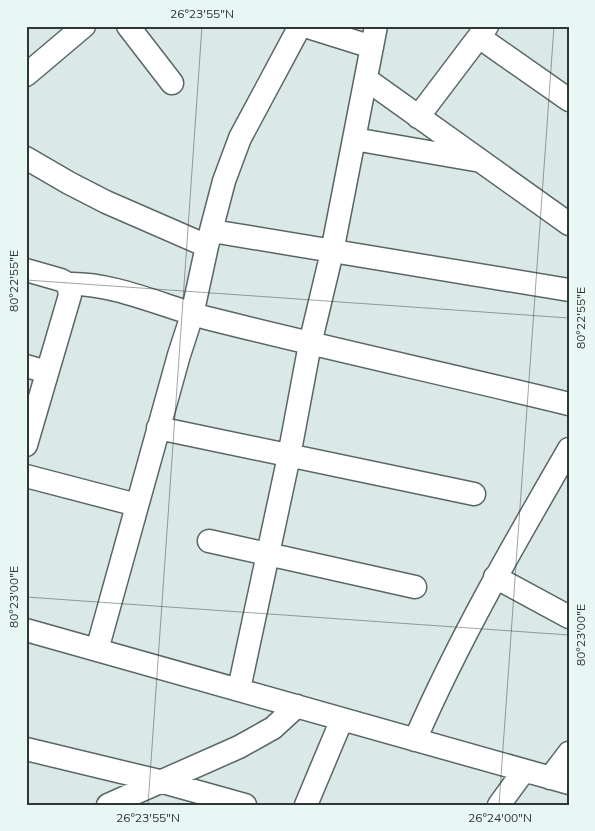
<svg xmlns="http://www.w3.org/2000/svg" width="595" height="831" font-family="Mulish,sans-serif">
  <style>
    .lines { fill: none; stroke-linecap: round; stroke-linejoin: round }
    .minor-casing { stroke: #596664; stroke-width: 25 }
    .minor { stroke: #fff; stroke-width: 22 }
    .ticks { fill: none; stroke: #303635; stroke-width: 1; stroke-opacity: 0.45 }
    .neatline { fill: none; stroke: #303635; stroke-width: 2 }
    .ticks-label { font-size: 12px; text-anchor: middle; fill: #303635 }
  </style>
  <rect width="100%" height="100%" fill="#dae9e7"/>
  <g class="lines">
    <g class="minor-casing">
      <path id="minor" d="M128 26 172 83
        M305 26 372 47
        M479 37 569 100
        M26 75 84 26
        M366 79 569 224
        M418 117 487 26
        M354 139 475 160
        M26 158 69 183 106 202 207 246
        M212 231 569 290
        M26 270 61 280 68 284 70 295 26 445
        M68 284C113 282 167 308 211 319 330 349 450 375 569 404
        M26 366 47 372
        M158 428 474 494
        M26 476 137 505
        M209 541 415 587
        M495 577 569 617
        M26 630 569 783
        M97 650 179 355 192 315 207 246 224 181 240 138 300 26
        M239 689 289 456 310 344 332 252 376 26
        M415 740C459 639 514 544 569 449
        M26 749 159 781 245 805
        M550 778 569 753
        M108 805 239 747 273 728 297 706
        M306 805 342 719
        M499 805 523 772"/>
    </g>
    <use href="#minor" class="minor"/>
  </g>
  <path class="ticks" d="M26 280 569 318M26 597 569 635M148 805 202 26M499 805 554 26"/>
  <rect width="595" height="831" fill="none" stroke="#e8f6f4" stroke-width="55"/>
  <rect x="28" y="28" width="540" height="776" class="neatline"/>
  <g class="ticks-label">
    <text x="202" y="18">26°23'55"N</text>
    <text transform="translate(14 281) rotate(-90)" y="4">80°22'55"E</text>
    <text transform="translate(581 318) rotate(-90)" y="4">80°22'55"E</text>
    <text transform="translate(14 597) rotate(-90)" y="4">80°23'00"E</text>
    <text transform="translate(581 635) rotate(-90)" y="4">80°23'00"E</text>
    <text x="148" y="822">26°23'55"N</text>
    <text x="500" y="822">26°24'00"N</text>
  </g>
</svg>
